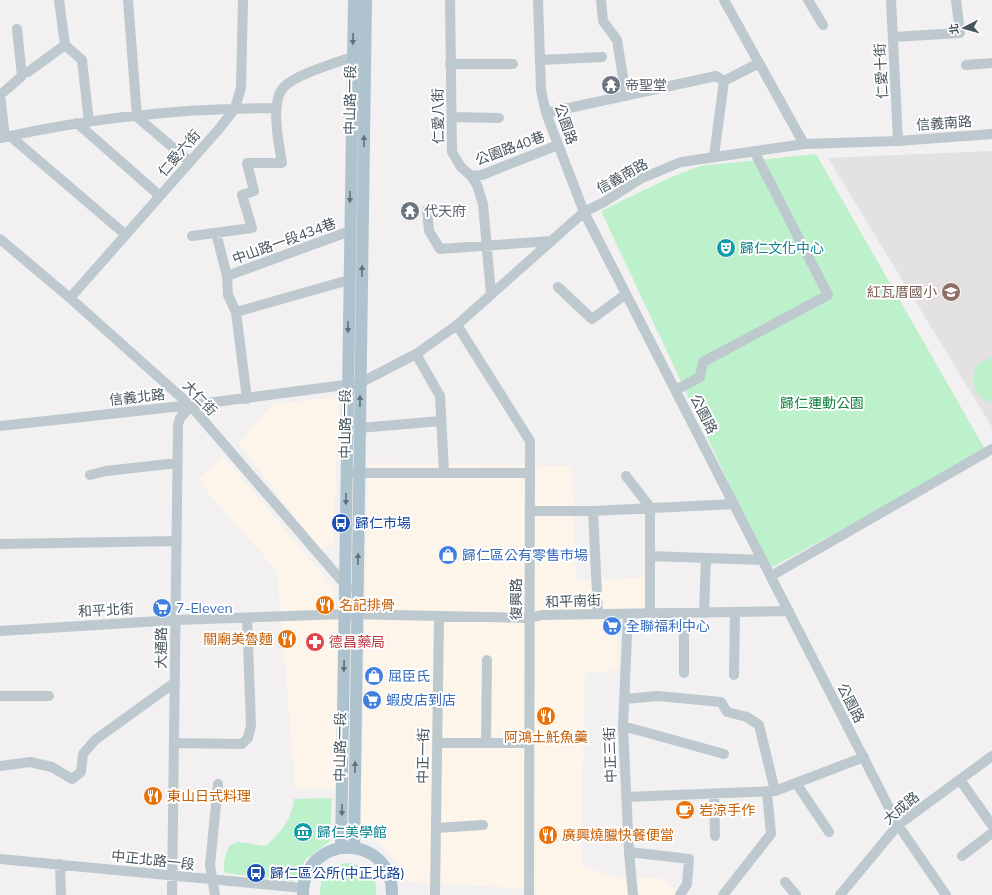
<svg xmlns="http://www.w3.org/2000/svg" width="992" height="895" font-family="Mulish,'Noto Sans TC',sans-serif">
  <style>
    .commercial { fill: #fdf5e9 }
    .education { fill: #e3e1e2 }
    .green { fill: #bdf1cc }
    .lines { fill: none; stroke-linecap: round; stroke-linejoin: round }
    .minor { stroke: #bdc9cf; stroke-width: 10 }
    .major { stroke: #afc3cf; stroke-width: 12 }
    .oneway { fill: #61707a }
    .labels { text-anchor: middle; stroke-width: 4; stroke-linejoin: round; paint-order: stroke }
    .street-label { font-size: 14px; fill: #47555e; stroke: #fff }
    .worship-label { font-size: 14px; fill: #5b616d; stroke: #fff; text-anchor: start }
    .culture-label { font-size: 14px; fill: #0d838f; stroke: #fff; text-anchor: start }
    .education-label { font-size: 14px; fill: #785e54; stroke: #fff; text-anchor: end }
    .park-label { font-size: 14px; fill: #148340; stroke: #fff }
    .transit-label { font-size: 14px; fill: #164399; stroke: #fff; text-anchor: start }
    .shop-label { font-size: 14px; fill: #366cbe; stroke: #fff; text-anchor: start }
    .food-label { font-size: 14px; fill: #c56008; stroke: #fff; text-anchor: start }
    .health-label { font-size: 14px; fill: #be3a42; stroke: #fff; text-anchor: start }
  </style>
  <rect width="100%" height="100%" fill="#f2f0f0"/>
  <path class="commercial" d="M339 397 333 545 318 549 239 443 272 404Z
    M223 456 334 588 338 627 335 790 295 787 277 571 197 480Z
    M368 463 572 466 576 581 646 577 649 609H615L619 670 585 673 581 866 623 879 660 878 685 895H537L521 888 407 882 398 863 361 824Z"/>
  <path class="education" d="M992 151V427L828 158Z"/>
  <path class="green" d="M816 154 986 451 769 569 601 211 671 177 700 166Z
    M992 356V402C989 401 985 401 983 399 973 392 969 373 978 365 982 361 988 359 992 356Z
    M332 798 330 841 306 859 293 881 225 873C222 865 226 852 230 845L238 842 266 846C280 833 292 819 294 799Z
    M344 863C362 863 379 874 376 895H320C319 878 328 868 344 863Z"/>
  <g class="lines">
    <path class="minor" d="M128 0 137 117 190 162
      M450 0 452 152 461 167 471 176 477 185 483 204 491 294
      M538 0 541 90 546 113 584 212 898 825 946 895
      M601 0 603 21 617 40 626 96
      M724 0 804 144
      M808 0 823 25
      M891 0 898 141
      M894 37 960 33 956 0
      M65 45 82 60 89 122
      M540 60 602 57
      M450 64H513
      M966 65 992 63
      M28 72 65 45 59 0
      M724 81 759 63
      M546 113 716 76 724 81
      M452 117 499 118
      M77 123 160 196
      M10 136 126 235
      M5 137 0 95 22 76 17 29
      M0 138C90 118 183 108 276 108
      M714 156 724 81
      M471 176 482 175 558 145
      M427 210 429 231 440 249 551 241
      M216 233 227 276 228 295 236 312 247 399
      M192 236 252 228 242 195 254 191 247 163H282C279 145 270 103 283 88 294 75 335 63 352 57
      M0 239 70 298 191 406 348 588
      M227 276 350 231
      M558 287 592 319 626 294
      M70 298 219 129 235 108 241 88 243 0
      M236 312 349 280
      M457 325 530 441 529 895
      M416 354 440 396 444 473
      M676 390 700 377 703 362 828 295 754 151
      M0 426 200 404 360 383 416 354 457 325 584 212 604 202 640 179 681 162 804 144 898 141 992 134
      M359 428 441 421
      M352 473H530
      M90 475 106 471 178 463
      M626 476 650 507V614
      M530 511H593L734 504
      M593 511 598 614
      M0 544 177 541
      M650 556 763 560
      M771 576 992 449
      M684 613V673
      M704 613 706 558
      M628 614 623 726 629 852 633 895
      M0 631 176 620 345 614 530 618 542 615 789 611
      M734 675 735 612
      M0 696H49
      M624 699 658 696 721 702 727 712 747 717 759 725 775 791
      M623 726 724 754
      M174 743 242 744 248 738 251 725 247 618
      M437 743H529
      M486 743 487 660
      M0 766 30 762 52 767 72 779 81 772 83 754 95 740 174 683
      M960 780 992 825
      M796 783 829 832
      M714 794 715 836
      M626 797 775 791 864 757
      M436 828 483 825
      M629 852 689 859 687 884 680 895
      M962 856 992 833
      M0 859 303 888
      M60 864 61 895
      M785 882 796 895
      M172 895 178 425 180 418 191 406
      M215 895 210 865 218 784
      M435 895 439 617
      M723 895 771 834 767 792
      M840 895 898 825 992 756"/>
    <path class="major" d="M341 847 354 0
      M354 848 366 0
      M303 895C303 831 394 833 392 895"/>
  </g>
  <defs><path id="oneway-solid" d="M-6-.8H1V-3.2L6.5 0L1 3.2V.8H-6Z"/></defs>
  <g class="oneway">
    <use href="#oneway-solid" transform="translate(353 39) rotate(92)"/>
    <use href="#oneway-solid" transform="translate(364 141) rotate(-89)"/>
    <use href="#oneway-solid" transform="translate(350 197) rotate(91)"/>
    <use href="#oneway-solid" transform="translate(362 271) rotate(-89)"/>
    <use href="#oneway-solid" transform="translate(348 327) rotate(91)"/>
    <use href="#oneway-solid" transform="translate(360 401) rotate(-89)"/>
    <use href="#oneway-solid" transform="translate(346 499) rotate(91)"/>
    <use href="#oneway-solid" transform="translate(358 559) rotate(-89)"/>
    <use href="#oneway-solid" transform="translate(344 666) rotate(91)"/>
    <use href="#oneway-solid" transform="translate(355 767) rotate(-89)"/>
    <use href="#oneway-solid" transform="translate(342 810) rotate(91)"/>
  </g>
  <defs>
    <g id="temple-disc" transform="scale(1)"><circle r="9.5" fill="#6b7280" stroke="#fff"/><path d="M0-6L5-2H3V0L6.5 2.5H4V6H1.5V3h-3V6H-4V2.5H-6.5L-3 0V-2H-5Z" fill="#fff"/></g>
    <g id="theatre-disc" transform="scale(1)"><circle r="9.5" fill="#0f9aa8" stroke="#fff"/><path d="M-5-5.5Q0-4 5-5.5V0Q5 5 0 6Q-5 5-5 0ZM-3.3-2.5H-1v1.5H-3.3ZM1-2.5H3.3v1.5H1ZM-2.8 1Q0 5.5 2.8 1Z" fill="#fff"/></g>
    <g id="school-disc" transform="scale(1)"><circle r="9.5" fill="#8d6e63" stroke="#fff"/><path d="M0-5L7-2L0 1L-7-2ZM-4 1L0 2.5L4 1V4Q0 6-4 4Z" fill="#fff"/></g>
    <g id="bus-disc" transform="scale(1)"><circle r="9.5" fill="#1a4fb4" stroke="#fff"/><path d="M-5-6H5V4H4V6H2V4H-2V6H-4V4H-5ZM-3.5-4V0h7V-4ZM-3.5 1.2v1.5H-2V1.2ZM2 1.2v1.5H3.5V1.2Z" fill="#fff"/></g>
    <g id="shop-disc" transform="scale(1)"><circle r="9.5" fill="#3f7fe0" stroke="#fff"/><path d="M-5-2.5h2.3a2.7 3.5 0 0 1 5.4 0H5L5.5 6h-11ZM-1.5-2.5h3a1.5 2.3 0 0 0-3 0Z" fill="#fff"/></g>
    <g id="restaurant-disc" transform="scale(1)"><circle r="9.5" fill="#e8710a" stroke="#fff"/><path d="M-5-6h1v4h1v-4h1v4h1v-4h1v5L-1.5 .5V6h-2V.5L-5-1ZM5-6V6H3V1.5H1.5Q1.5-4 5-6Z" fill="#fff"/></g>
    <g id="supermarket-disc" transform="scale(1)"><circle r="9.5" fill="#3f7fe0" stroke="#fff"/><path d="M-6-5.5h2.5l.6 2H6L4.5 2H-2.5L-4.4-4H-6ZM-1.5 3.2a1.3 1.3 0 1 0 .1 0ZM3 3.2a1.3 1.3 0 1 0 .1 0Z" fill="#fff"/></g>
    <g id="pharmacy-disc" transform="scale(1)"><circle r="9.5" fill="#e0444e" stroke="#fff"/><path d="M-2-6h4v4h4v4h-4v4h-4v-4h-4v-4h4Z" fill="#fff"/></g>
    <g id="cafe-disc" transform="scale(1)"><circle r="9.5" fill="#e8710a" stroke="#fff"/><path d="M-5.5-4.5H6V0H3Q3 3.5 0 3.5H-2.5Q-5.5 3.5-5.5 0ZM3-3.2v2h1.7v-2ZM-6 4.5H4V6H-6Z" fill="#fff"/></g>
    <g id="museum-disc" transform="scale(1)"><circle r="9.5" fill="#0f9aa8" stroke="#fff"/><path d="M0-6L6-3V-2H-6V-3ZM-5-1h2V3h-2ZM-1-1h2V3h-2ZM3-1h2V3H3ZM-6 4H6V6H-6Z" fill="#fff"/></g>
  </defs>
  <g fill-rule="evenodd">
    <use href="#temple-disc" x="611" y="85"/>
    <use href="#temple-disc" x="410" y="211"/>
    <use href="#theatre-disc" x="726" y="248"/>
    <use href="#school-disc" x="951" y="292"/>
    <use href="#bus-disc" x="341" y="523"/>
    <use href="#shop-disc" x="448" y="555"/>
    <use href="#restaurant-disc" x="325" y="605"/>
    <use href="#supermarket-disc" x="162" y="608"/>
    <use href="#supermarket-disc" x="612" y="626"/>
    <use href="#restaurant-disc" x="287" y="639"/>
    <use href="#pharmacy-disc" x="315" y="642"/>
    <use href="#shop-disc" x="374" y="676"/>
    <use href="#supermarket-disc" x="372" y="700"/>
    <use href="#restaurant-disc" x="546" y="716"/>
    <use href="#restaurant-disc" x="153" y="796"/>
    <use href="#cafe-disc" x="685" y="810"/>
    <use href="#museum-disc" x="303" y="832"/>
    <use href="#restaurant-disc" x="548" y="835"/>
    <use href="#bus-disc" x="256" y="873"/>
  </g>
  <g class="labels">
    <g class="street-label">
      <text transform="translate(881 71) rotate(-93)" y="5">仁愛十街</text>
      <text transform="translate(350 100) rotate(-89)" y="5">中山路一段</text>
      <text transform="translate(438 116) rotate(-91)" y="5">仁愛八街</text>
      <text transform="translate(944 123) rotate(-4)" y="5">信義南路</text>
      <text transform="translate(566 124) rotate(71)" y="5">公園路</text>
      <text transform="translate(510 148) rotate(-20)" y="5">公園路40巷</text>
      <text transform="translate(179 153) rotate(-49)" y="5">仁愛六街</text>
      <text transform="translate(622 176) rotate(-29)" y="5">信義南路</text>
      <text transform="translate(284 241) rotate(-20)" y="5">中山路一段434巷</text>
      <text transform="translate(137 397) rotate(-6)" y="5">信義北路</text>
      <text transform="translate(200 398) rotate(46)" y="5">大仁街</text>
      <text transform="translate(704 414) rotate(63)" y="5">公園路</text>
      <text transform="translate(345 424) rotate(-90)" y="5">中山路一段</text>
      <text transform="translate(516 599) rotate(-90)" y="5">復興路</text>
      <text transform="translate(573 601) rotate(-2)" y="5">和平南街</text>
      <text transform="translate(106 610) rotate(-3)" y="5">和平北街</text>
      <text transform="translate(161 648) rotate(-89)" y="5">大通路</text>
      <text transform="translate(851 703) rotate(63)" y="5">公園路</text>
      <text transform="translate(340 747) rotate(-89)" y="5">中山路一段</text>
      <text transform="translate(610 755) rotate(-92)" y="5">中正三街</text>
      <text transform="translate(423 756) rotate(-89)" y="5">中正一街</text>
      <text transform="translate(901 808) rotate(-40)" y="5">大成路</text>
      <text transform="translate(153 860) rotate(6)" y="5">中正北路一段</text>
    </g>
    <g class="worship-label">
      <text x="625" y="90">帝聖堂</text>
      <text x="424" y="216">代天府</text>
    </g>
    <g class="culture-label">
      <text x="740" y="253">歸仁文化中心</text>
      <text x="317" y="837">歸仁美學館</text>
    </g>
    <g class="education-label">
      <text x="937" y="297">紅瓦厝國小</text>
    </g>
    <g class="park-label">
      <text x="822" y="408">歸仁運動公園</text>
    </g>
    <g class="transit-label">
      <text x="355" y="528">歸仁市場</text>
      <text x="270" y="878">歸仁區公所(中正北路)</text>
    </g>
    <g class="shop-label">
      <text x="462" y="560">歸仁區公有零售市場</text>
      <text x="176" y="613">7-Eleven</text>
      <text x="626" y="631">全聯福利中心</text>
      <text x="388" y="681">屈臣氏</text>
      <text x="386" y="705">蝦皮店到店</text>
    </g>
    <g class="food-label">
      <text x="339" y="610">名記排骨</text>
      <text x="273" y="644" text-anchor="end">關廟美魯麵</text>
      <text x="546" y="742" text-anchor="middle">阿鴻土魠魚羹</text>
      <text x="167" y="801">東山日式料理</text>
      <text x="699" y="815">岩涼手作</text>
      <text x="562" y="840">廣興燒臘快餐便當</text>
    </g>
    <g class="health-label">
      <text x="329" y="647">德昌藥局</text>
    </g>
  </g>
  <g transform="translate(964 28) rotate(264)" stroke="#ffffff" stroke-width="3" paint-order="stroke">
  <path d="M0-3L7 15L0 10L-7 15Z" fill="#47555e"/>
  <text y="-6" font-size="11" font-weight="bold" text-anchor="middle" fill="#47555e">北</text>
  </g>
</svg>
